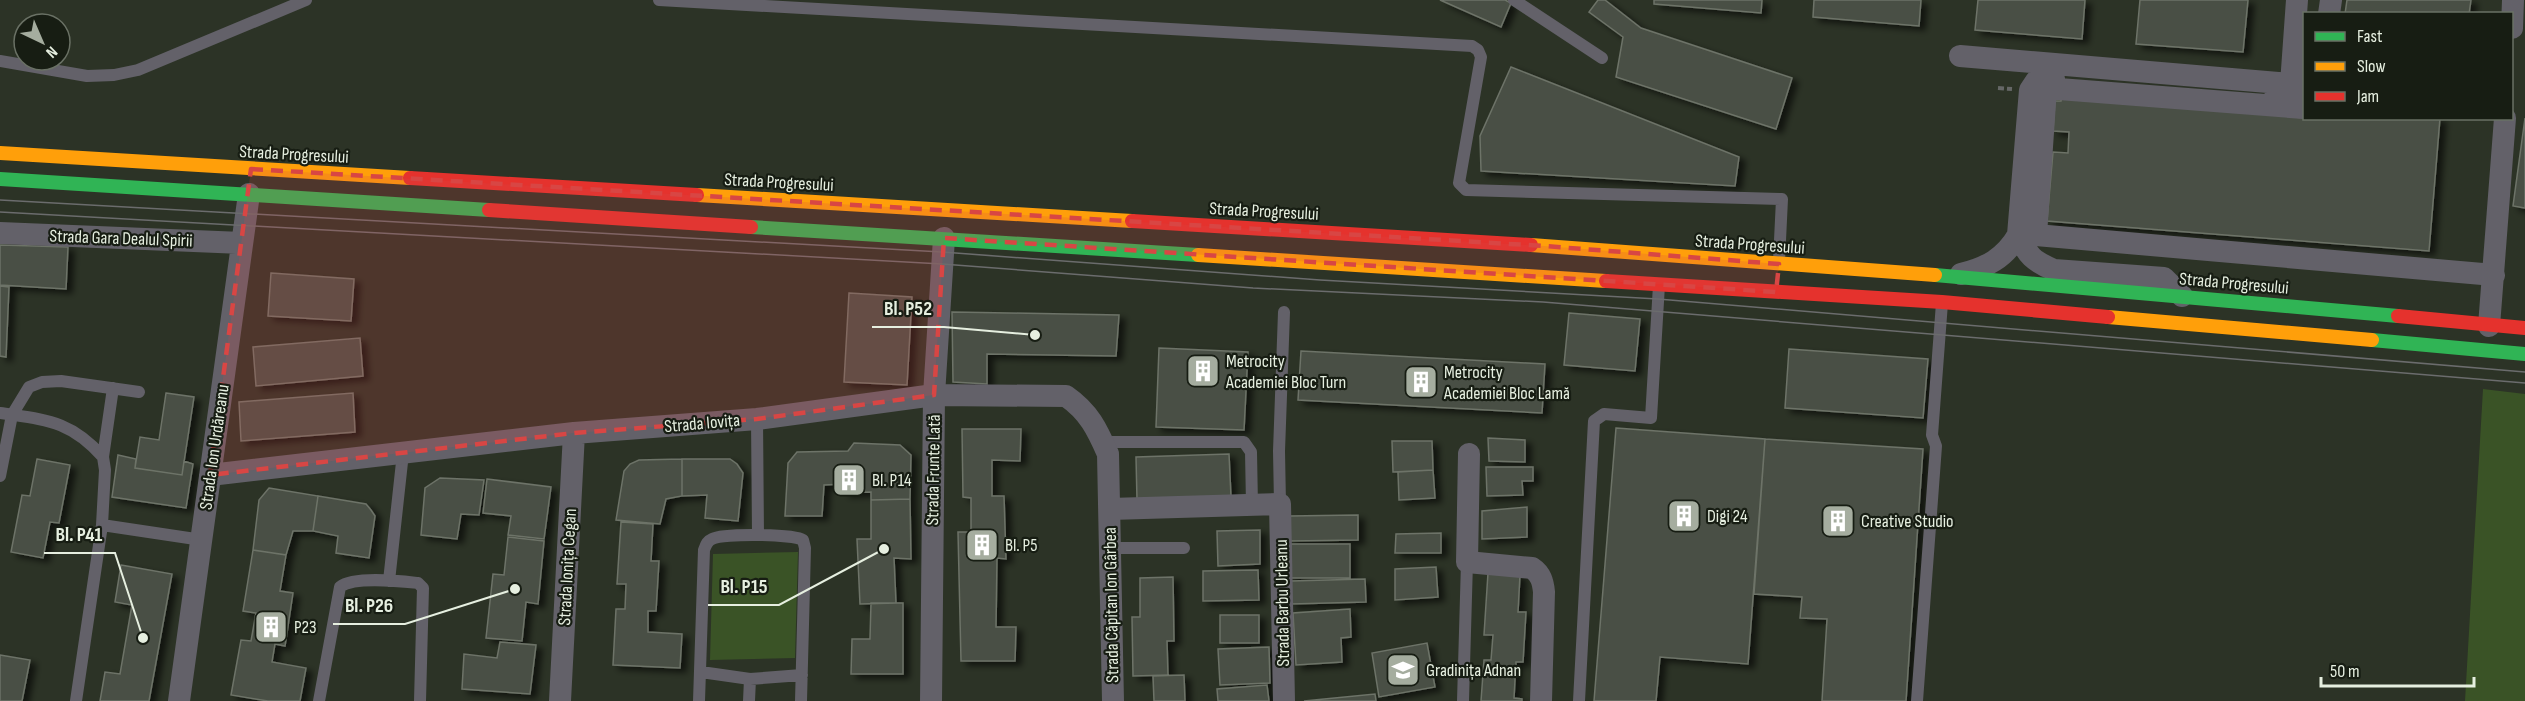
<svg xmlns="http://www.w3.org/2000/svg" width="2525" height="701" font-family="'Sofia Sans Condensed',sans-serif">
  <style>
    .green { fill: #3a5326 }
    .building { fill: #494f44; stroke: #6d7368; stroke-width: 1.5; filter: url(#shadow) }
    .lines { fill: none; stroke-linecap: round; stroke-linejoin: round }
    .path { stroke: #656766; stroke-width: 4; stroke-dasharray: 6 3; stroke-linecap: butt }
    .lane { stroke: #636169; stroke-width: 12 }
    .street { stroke: #636169; stroke-width: 22 }
    .fast { stroke: #30b455; stroke-width: 14 }
    .slow { stroke: #ff9f0a; stroke-width: 14 }
    .jam { stroke: #e5322d; stroke-width: 14 }
    .tram { stroke: #6b6c6d; stroke-width: 1.5 }
    .marked { fill: #d84644; fill-opacity: 0.2; stroke: #d84644; stroke-width: 4.5; stroke-dasharray: 12 8; stroke-linejoin: round }
    .labels { text-anchor: middle; stroke-width: 4.5; stroke-linejoin: round; paint-order: stroke }
    .street-label { font-size: 18px; fill: #e6efe0; stroke: #171d13 }
    .poi-label { font-size: 18px; fill: #e6efe0; stroke: #171d13; text-anchor: start }
    .leader { fill: none; stroke: #e6efe0; stroke-width: 2 }
    .callout-dot { fill: #e6efe0; stroke: #171d13; stroke-width: 2 }
    .callout-label { font-size: 20px; text-anchor: middle; font-weight: bold; fill: #e6efe0; stroke: #171d13; stroke-width: 4.5; stroke-linejoin: round; paint-order: stroke }
  </style>
  <defs>
    <filter id="shadow"><feDropShadow dx="6" dy="4" stdDeviation="3" flood-color="#0009"/></filter>
  </defs>
  <rect width="100%" height="100%" fill="#2c3326"/>
  <path class="green" d="M2483 389 2525 394V701H2465Z
    M798 552 795 658 710 660 713 554Z"/>
  <path class="building" d="M1440 0H1505L1511 3 1501 27Z
    M1598 0H1605L1641 28 1792 78 1776 129 1616 77 1623 37 1589 12Z
    M1654 0H1762L1761 13 1654 4Z
    M1814 0H1921L1919 26 1813 17Z
    M1978 0H2085L2082 39 1975 30Z
    M2140 0H2248L2243 52 2136 44Z
    M2347 0H2471L2469 14H2345Z
    M1511 67 1739 157 1735 186 1481 171 1480 136Z
    M2062 94 2304 118H2440L2429 251 2047 221 2053 152 2068 153 2069 132 2053 131 2055 101H2061Z
    M2525 118V208L2513 206Z
    M0 245 68 247 66 289 0 285Z
    M271 273 354 279 351 321 268 316Z
    M0 286 9 287 6 357 0 356Z
    M849 293 912 297 907 385 844 382Z
    M952 312 1119 315 1116 356 987 354V384L953 382Z
    M1569 313 1640 319 1635 371 1564 365Z
    M360 338 363 376 256 386 253 347Z
    M1159 348 1248 352 1244 430 1156 427Z
    M1789 349 1928 359 1923 418 1785 408Z
    M1301 351 1545 364 1542 413 1298 400Z
    M166 393 194 397 182 475 135 468 140 437 159 440Z
    M353 393 355 432 241 441 239 402Z
    M1616 428 1765 439 1748 664 1660 657 1656 701H1594Z
    M962 429H1021L1020 461 992 460V496H1004L1006 559 997 558 996 627H1016L1015 661H961L958 532H971V498L963 497Z
    M1488 438 1525 440V462L1489 461Z
    M1765 439 1923 449 1906 701H1822L1827 619 1800 618 1802 597 1754 594Z
    M1392 441H1432L1433 470 1393 472Z
    M854 443 900 445 911 455 910 499 871 500V492L844 493V484L824 485 822 516H785L788 463 797 452 848 451Z
    M1229 454 1231 497 1137 500 1136 457Z
    M118 455 136 459 135 468 182 475 184 461 193 464 186 508 112 497Z
    M37 459 70 465 59 523 50 522 43 558 11 552 22 495 30 496Z
    M682 459V496L666 499 660 524 616 520 624 471 630 464 639 460Z
    M682 459H730L737 464 743 473 738 521 705 518 707 495 682 496Z
    M1486 467H1533V481H1522L1523 495 1487 496Z
    M1433 470 1435 498 1399 500 1398 472Z
    M440 478 484 480 479 515 461 514 457 539 421 535 425 488Z
    M487 479 551 487 544 539 508 535 511 516 483 513Z
    M269 488 318 496 313 531H293L286 555 253 550 259 500Z
    M318 496 366 504 371 510 375 516 369 558 336 553 338 536 313 531Z
    M910 499 911 559 894 558 896 603 860 604 857 539H871V500Z
    M1527 507V537L1482 539V511Z
    M1358 515V540L1290 541V516Z
    M621 522 653 524 651 561H659L656 611H648V632L682 634 680 668 613 665 616 609H625L626 584H617Z
    M1260 530V564L1218 566 1217 531Z
    M1441 533V553H1395L1396 534Z
    M508 537 544 541 538 604 526 602 522 641 486 638 493 574 504 575Z
    M1291 544H1350V578H1291Z
    M253 550 286 555 280 591 293 593 285 646 275 644 272 662 306 668 300 701H268L231 695 241 640 251 641 256 613 243 611Z
    M121 565 172 574 149 701H100L105 672 120 674 132 605 115 602Z
    M1436 567 1438 597 1395 600V569Z
    M1258 570 1259 600 1203 601V571Z
    M1488 573 1520 575 1518 612H1526L1523 662H1516L1514 698 1522 699V701H1481L1484 660H1491L1493 635H1484Z
    M1173 577 1174 641H1167L1168 675 1133 676 1132 617H1140V578Z
    M1365 579 1366 602 1291 604V581Z
    M871 603H903V674H851L852 639H870Z
    M1350 609 1351 637 1341 638 1342 662 1296 665 1293 613Z
    M1220 615H1259V643H1220Z
    M500 642 536 645 530 694 462 689 464 654 497 658Z
    M1427 643 1435 687 1379 697 1372 653Z
    M1269 647 1270 683 1220 685 1218 649Z
    M0 655 30 660 22 701H0Z
    M1184 675 1185 701H1154L1153 676Z
    M1267 685 1269 701H1218L1217 689Z
    M1375 694 1376 701H1304Z"/>
  <g class="lines">
    <path class="path" d="M1998 88 2012 89"/>
    <path class="lane" d="M659 0 1472 46 1478 50 1481 57 1459 183 1466 190 1782 199 1779 261
      M1514 0 1602 58
      M0 61 87 76 114 75 138 70 306 0
      M0 413C46 420 70 420 103 457
      M757 419 758 535
      M1103 442H1244L1251 452 1252 505
      M0 476 12 415 29 387 42 382 61 381 139 392
      M1280 504 1279 451 1284 312
      M102 525 202 540
      M1109 548H1184
      M389 581 403 453
      M701 672 750 679 802 675
      M76 701 102 525 105 470 103 457 113 388
      M319 701 340 587C354 576 399 581 418 583L423 588 420 701
      M699 701 704 550C706 545 707 541 712 539 723 533 794 534 803 540L805 548 801 701
      M749 701 750 679
      M1463 701 1467 562
      M1579 701 1594 421 1604 414 1651 418 1659 285
      M1917 701 1936 446 1932 435 1942 303"/>
    <path class="street" d="M2329 14 2331 0
      M2512 28 2513 0
      M1960 56 2291 84 2297 0
      M2275 97 2294 98 2300 95 2304 82
      M2304 108 2046 88 2036 235 2494 275
      M0 233 242 243
      M2018 235C2028 256 2033 261 2054 270L2164 278 2182 296
      M1961 274C1986 268 2005 258 2018 235L2030 90 2036 81 2054 79
      M2489 326 2505 118
      M1469 454 1467 562 1532 568C1541 574 1543 582 1544 592L1541 701
      M210 475 574 433 757 419 934 395 1066 396C1089 412 1097 429 1108 454L1113 701
      M1110 509 1280 504 1284 701
      M179 701 249 194
      M560 701 574 433
      M931 701 934 395 944 238"/>
    <path class="fast" d="M0 179 489 210
      M751 227 1198 255
      M1935 275 2398 316
      M2372 340 2525 354"/>
    <path class="slow" d="M0 153 410 178
      M697 195 1132 221
      M1531 245 1935 275
      M1198 255 1606 281
      M2108 317 2372 340"/>
    <path class="jam" d="M410 178 697 195
      M489 210 751 227
      M1132 221 1531 245
      M1606 281 1942 302 2108 317
      M2398 316 2525 328"/>
    <path class="tram" d="M0 200 942 252 1320 280 1658 299 2525 372
      M0 212 942 264 1253 288 1543 302 2525 383"/>
  </g>
  <path class="marked" d="M251 169 1544 246 1779 264 1776 292 944 238 934 395 757 419 574 433 210 475Z"/>
  <defs>
    <g id="building-square" transform="scale(1.725)"><rect x="-9" y="-9" width="18" height="18" rx="4" fill="#a5ad9f" stroke="#171d13"/><path d="M-4-6H4V6H1V3H-1V6H-4ZM-2.5-4.3h1.7v1.8h-1.7ZM.8-4.3h1.7v1.8H.8ZM-2.5-1h1.7V.8h-1.7ZM.8-1h1.7V.8H.8Z" fill="#fff"/></g>
    <g id="school-square" transform="scale(1.725)"><rect x="-9" y="-9" width="18" height="18" rx="4" fill="#a5ad9f" stroke="#171d13"/><path d="M0-5L7-2L0 1L-7-2ZM-4 1L0 2.5L4 1V4Q0 6-4 4Z" fill="#fff"/></g>
  </defs>
  <g fill-rule="evenodd">
    <use href="#building-square" x="1203" y="371"/>
    <use href="#building-square" x="1421" y="382"/>
    <use href="#building-square" x="849" y="480"/>
    <use href="#building-square" x="1684" y="516"/>
    <use href="#building-square" x="1838" y="521"/>
    <use href="#building-square" x="982" y="545"/>
    <use href="#building-square" x="271" y="627"/>
    <use href="#school-square" x="1403" y="670"/>
  </g>
  <g class="labels">
    <g class="street-label">
      <text transform="translate(294 154) rotate(3)" y="6">Strada Progresului</text>
      <text transform="translate(779 182) rotate(3)" y="6">Strada Progresului</text>
      <text transform="translate(1264 211) rotate(3)" y="6">Strada Progresului</text>
      <text transform="translate(121 238) rotate(2)" y="6">Strada Gara Dealul Spirii</text>
      <text transform="translate(1750 244) rotate(4)" y="6">Strada Progresului</text>
      <text transform="translate(2234 283) rotate(5)" y="6">Strada Progresului</text>
      <text transform="translate(702 423) rotate(-5)" y="6">Strada Iovița</text>
      <text transform="translate(214 447) rotate(-82)" y="6">Strada Ion Urdăreanu</text>
      <text transform="translate(933 470) rotate(-89)" y="6">Strada Frunte Lată</text>
      <text transform="translate(567 567) rotate(-87)" y="6">Strada Ionița Cegan</text>
      <text transform="translate(1282 603) rotate(-91)" y="6">Strada Barbu Urleanu</text>
      <text transform="translate(1111 605) rotate(-91)" y="6">Strada Căpitan Ion Gârbea</text>
    </g>
    <g class="poi-label">
      <text x="1226" y="367">Metrocity<tspan x="1226" dy="21">Academiei Bloc Turn</tspan></text>
      <text x="1444" y="378">Metrocity<tspan x="1444" dy="21">Academiei Bloc Lamă</tspan></text>
      <text x="872" y="486">Bl. P14</text>
      <text x="1707" y="522">Digi 24</text>
      <text x="1861" y="527">Creative Studio</text>
      <text x="1005" y="551">Bl. P5</text>
      <text x="294" y="633">P23</text>
      <text x="1426" y="676">Gradinița Adnan</text>
    </g>
  </g>
  <path class="leader" d="M1035 335L944 327H872M143 638L115 553H44M884 549L779 605H708M515 589L405 624H333"/>
  <g class="callout-dot">
    <circle cx="1035" cy="335" r="6"/>
    <circle cx="143" cy="638" r="6"/>
    <circle cx="884" cy="549" r="6"/>
    <circle cx="515" cy="589" r="6"/>
  </g>
  <g class="callout-label">
    <text x="908" y="315">Bl. P52</text>
    <text x="79" y="541">Bl. P41</text>
    <text x="744" y="593">Bl. P15</text>
    <text x="369" y="612">Bl. P26</text>
  </g>
  <rect x="2303" y="12" width="210" height="108" fill="#171d13" stroke="#6a7165" stroke-width="1.5"/>
  <rect x="2315" y="32" width="30" height="9" fill="#30b455" stroke="#6a7165" stroke-width="1.5"/>
  <text x="2357" y="42" font-size="18" fill="#e6efe0">Fast</text>
  <rect x="2315" y="62" width="30" height="9" fill="#ff9f0a" stroke="#6a7165" stroke-width="1.5"/>
  <text x="2357" y="72" font-size="18" fill="#e6efe0">Slow</text>
  <rect x="2315" y="92" width="30" height="9" fill="#e5322d" stroke="#6a7165" stroke-width="1.5"/>
  <text x="2357" y="102" font-size="18" fill="#e6efe0">Jam</text>
  <g transform="translate(42 42) rotate(136)"><circle r="28" fill="#171d13" stroke="#6a7165" stroke-width="1.5"/>
  <path d="M0-4.5L10 22L0 15L-10 22Z" fill="#a5ad9f"/>
  <text y="-9" font-size="16" font-weight="bold" text-anchor="middle" fill="#e6efe0">N</text>
  </g>
  <path d="M2321 677v9h153v-9" fill="none" stroke="#e6efe0" stroke-width="3"/>
  <text x="2330" y="677" font-size="18" fill="#e6efe0" stroke="#171d13" stroke-width="4.5" paint-order="stroke">50 m</text>
</svg>
